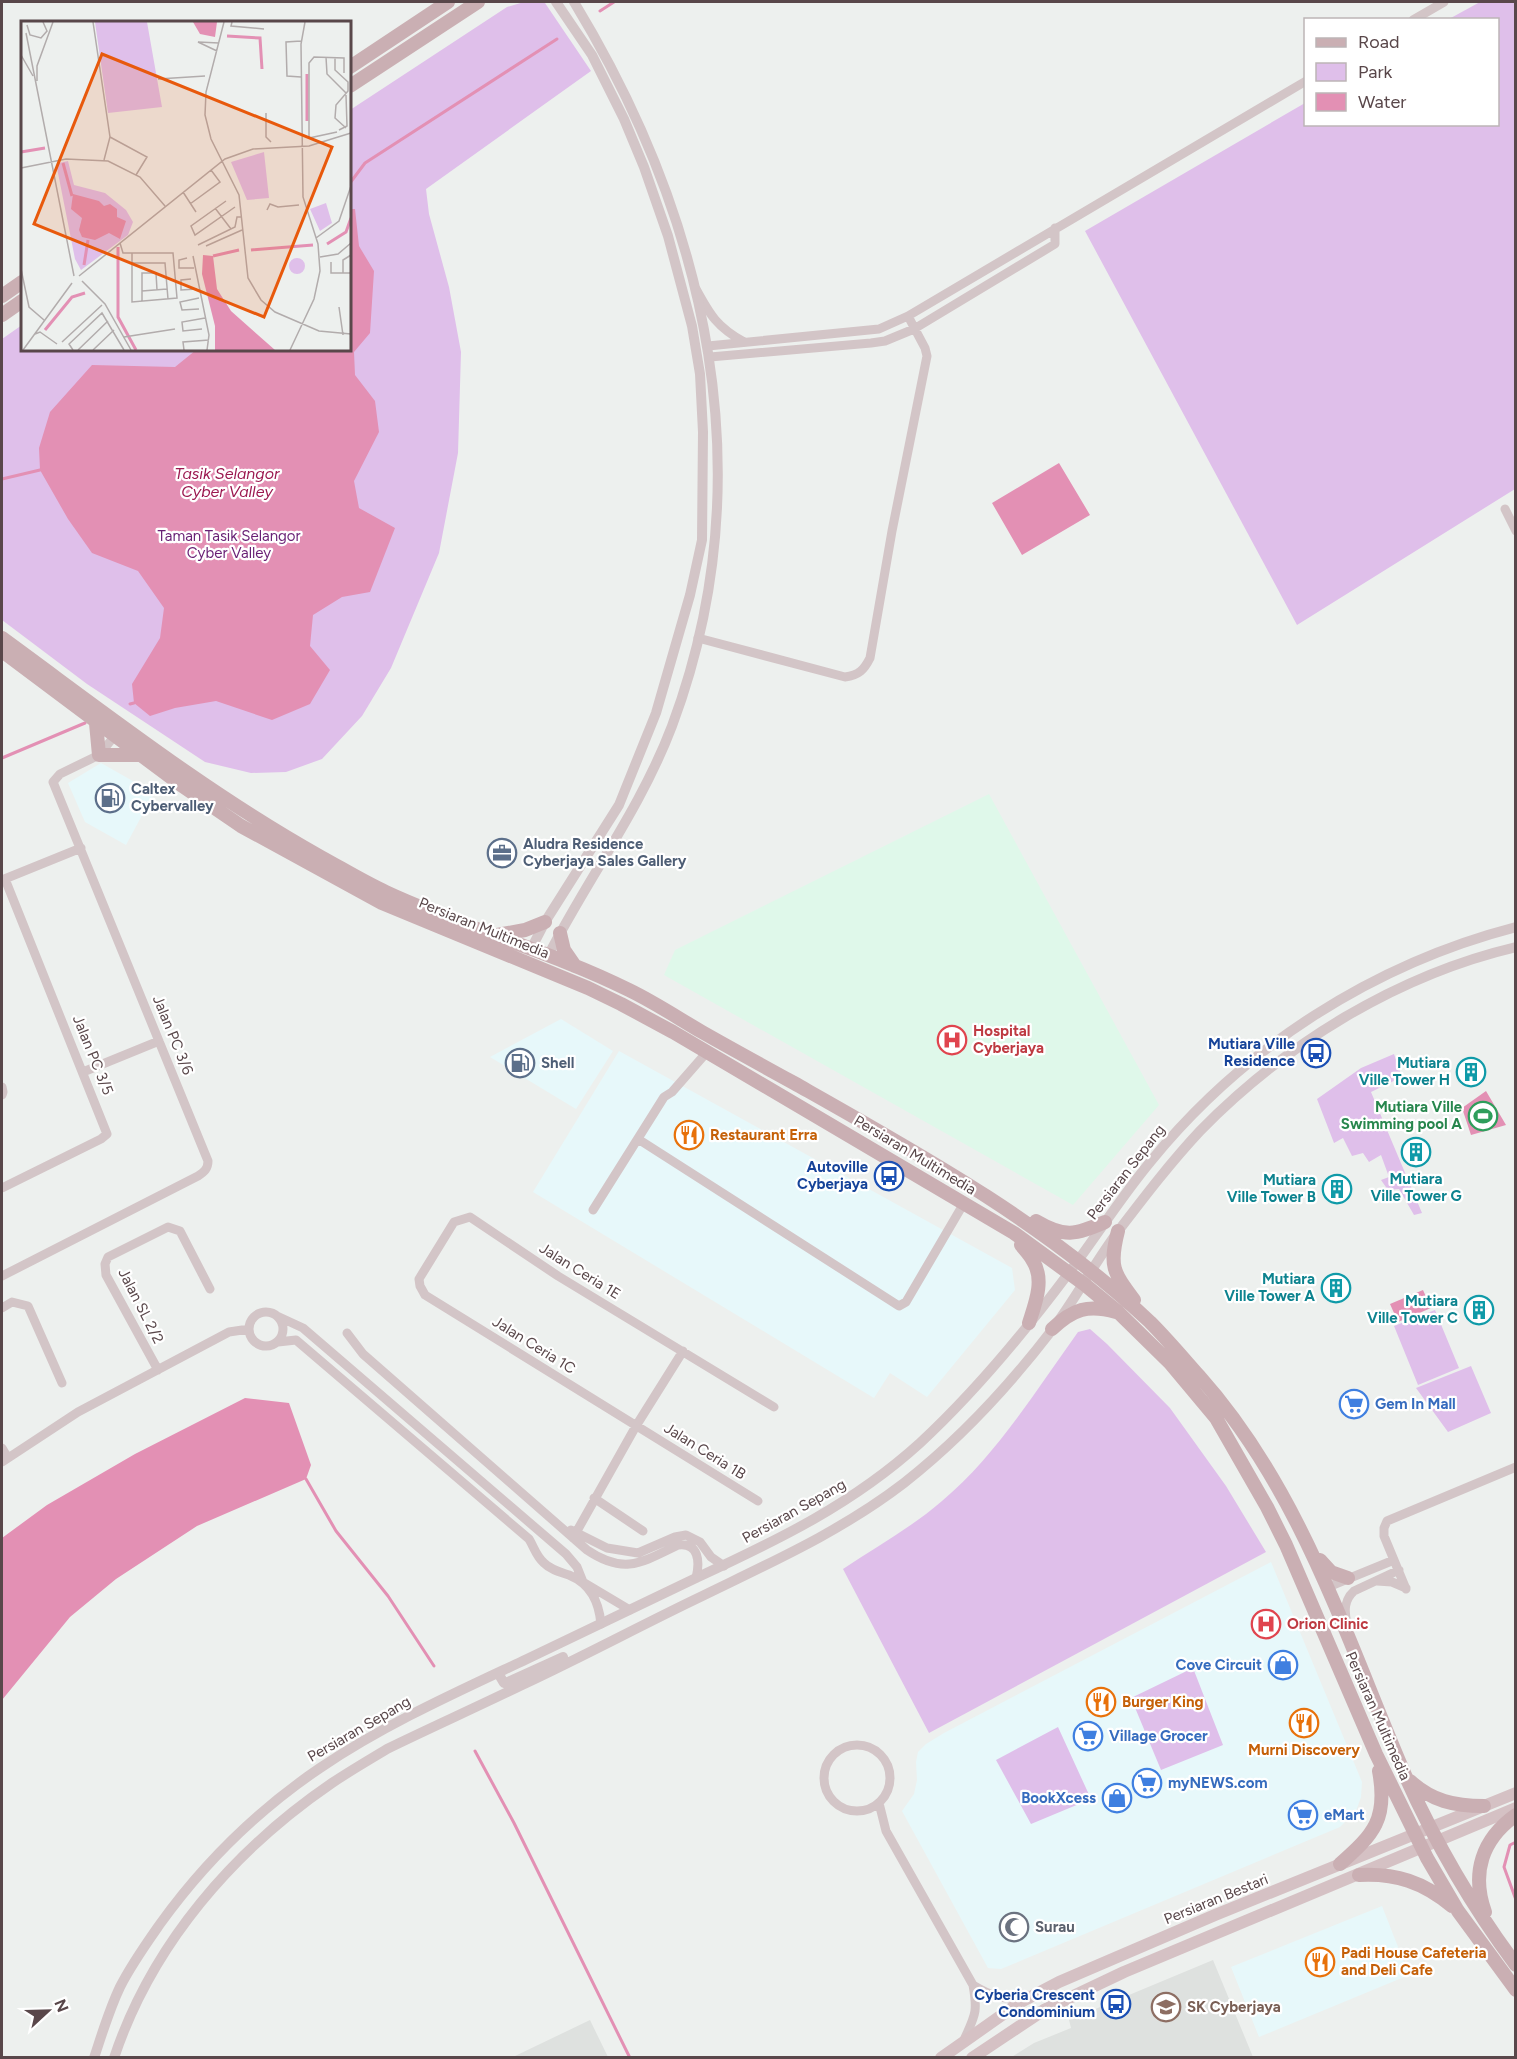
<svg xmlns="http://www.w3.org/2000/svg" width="1517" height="2059" font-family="Figtree,sans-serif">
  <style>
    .commercial { fill: #e7f8fa }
    .education { fill: #dee1df }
    .medical { fill: #dff8ea }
    .green { fill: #dfbfea }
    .water { fill: #e390b4 }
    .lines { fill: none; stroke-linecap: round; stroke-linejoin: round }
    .stream { stroke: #e390b4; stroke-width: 3 }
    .minor { stroke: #d3c5c7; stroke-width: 9 }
    .tertiary { stroke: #d3c5c7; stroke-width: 10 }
    .secondary { stroke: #d5c1c4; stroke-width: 12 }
    .primary { stroke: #caafb3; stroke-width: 14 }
    .labels { text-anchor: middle; stroke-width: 4.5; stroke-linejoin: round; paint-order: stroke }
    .park-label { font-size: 15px; fill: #681f74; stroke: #fff }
    .service-label { font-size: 15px; font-weight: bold; fill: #4e5e75; stroke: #fff; text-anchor: start }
    .street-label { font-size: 15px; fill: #59474a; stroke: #fff }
    .health-label { font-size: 15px; font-weight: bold; fill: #be3a42; stroke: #fff; text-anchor: start }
    .transit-label { font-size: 15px; font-weight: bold; fill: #164399; stroke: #fff; text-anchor: end }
    .culture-label { font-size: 15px; font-weight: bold; fill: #0d838f; stroke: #fff; text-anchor: end }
    .leisure-label { font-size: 15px; font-weight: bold; fill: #27864d; stroke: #fff; text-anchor: end }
    .food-label { font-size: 15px; font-weight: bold; fill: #c56008; stroke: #fff; text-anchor: start }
    .shop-label { font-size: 15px; font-weight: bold; fill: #366cbe; stroke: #fff; text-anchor: start }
    .worship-label { font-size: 15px; font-weight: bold; fill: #5b616d; stroke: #fff; text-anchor: start }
    .education-label { font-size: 15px; font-weight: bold; fill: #785e54; stroke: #fff; text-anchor: start }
    .water-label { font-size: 16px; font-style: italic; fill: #9b1950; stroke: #fff }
    .inset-river { fill: none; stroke: #e390b4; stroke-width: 3 }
    .inset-road { fill: none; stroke: #b2acac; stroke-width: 1.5 }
    .view { fill: #e8590c; fill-opacity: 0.15; stroke: #e8590c; stroke-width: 3 }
    .inset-edge { fill: none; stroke: #59474a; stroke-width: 3 }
  </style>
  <rect width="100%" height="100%" fill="#edf0ee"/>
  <path class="commercial" d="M101 763 154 793 126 845 85 822 68 783Z
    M561 1019 613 1051 576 1109 490 1057Z
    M619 1051 1012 1268 1015 1290 927 1397 890 1373 874 1398 533 1192Z
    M1271 1562 1362 1782 1361 1797 1356 1811 1340 1827 1001 1969 988 1968 902 1811 914 1794 917 1780 916 1762 918 1752 926 1744 944 1733Z
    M1382 1906 1409 1975 1259 2037 1231 1967Z"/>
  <path class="education" d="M1213 1960 1253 2057 1010 2058 1034 2043 1071 2028 1069 2020Z
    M590 2020 608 2057H513Z"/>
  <path class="medical" d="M989 794 1159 1105 1073 1205 664 975 675 950Z"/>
  <path class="green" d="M524 2 545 3 591 71 426 189 429 214 449 287 461 352 458 453 439 553 391 668 362 716 322 759 286 772 251 773 205 762 87 684 2 620V339L22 325V350H350V110L507 7Z
    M1480 2H1515V489L1297 625 1085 231 1305 103 1306 124H1498V20L1449 19Z
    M1394 1054 1402 1077 1371 1092 1422 1213 1414 1215 1399 1189 1388 1190 1381 1180 1389 1177 1381 1155 1369 1162 1363 1153 1352 1156 1343 1138 1334 1143 1317 1099 1361 1068Z
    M1435 1310 1459 1368 1418 1385 1394 1326Z
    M1090 1329 1107 1344 1170 1408 1226 1486 1266 1552 929 1733 843 1569C876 1547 912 1527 942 1501 996 1456 1037 1389 1078 1332Z
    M1471 1366 1491 1413 1448 1432 1416 1388Z
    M1193 1668 1223 1745 1161 1770 1131 1698Z
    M1058 1727 1091 1799 1031 1824 996 1760Z"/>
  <path class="water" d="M350 209H355L359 246 374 271 370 333 354 352 355 375 375 401 379 432 354 481 359 508 395 528 370 592 342 597 313 615 310 646 330 670 310 704 272 720 216 701 175 708 150 716 134 703 132 684 160 638 164 608 138 571 92 553 68 519 40 470 39 448 50 412 92 365 175 367 196 350H350Z
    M1059 463 1090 515 1022 555 992 503Z
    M1486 1091 1506 1125 1471 1135 1462 1108Z
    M1423 1290 1431 1308 1398 1322 1390 1304Z
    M245 1398 289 1403 311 1465 306 1479 197 1526 116 1579 70 1617 2 1700V1538L47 1505 135 1454Z"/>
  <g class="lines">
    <path class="stream" d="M600 11 614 2
      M350 183 365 163 557 39
      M2 479 40 470
      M130 704 134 703
      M2 758 85 723
      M306 1479 336 1531 388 1596 434 1666
      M475 1751 514 1823 630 2058
      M1516 1842 1510 1845 1504 1867 1516 1900"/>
    <path class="minor" d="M1413 20 1444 2
      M696 289C710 315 717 327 744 342
      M708 346 879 329 908 316 1306 81
      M710 357 871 343 885 341 914 329 1055 244V228
      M1505 509 1516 531
      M698 638 845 677C859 675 864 670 870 658L892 531 927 356 925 348 908 316
      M2 880 81 848
      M83 1072 159 1041
      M2 1087 3 1092 2 1095
      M638 1139 899 1306 906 1302 964 1203
      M2 1188 101 1139 107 1134 5 879
      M593 1210 664 1097 672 1092 707 1052
      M2 1276 198 1176C204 1172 208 1169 208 1161L53 782 60 774 99 755 117 733
      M2 1308 12 1302 28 1306 62 1383
      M249 1329a17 17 0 1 1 34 0a17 17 0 1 1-34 0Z
      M277 1316 303 1328 566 1554 577 1567 583 1582 630 1610
      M347 1333 363 1354 587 1550C624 1575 641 1563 678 1545 699 1542 700 1562 696 1578
      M278 1342 296 1340 529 1539C534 1547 536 1556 544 1563 551 1570 560 1572 569 1575 591 1584 599 1602 601 1624
      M158 1370 106 1275 105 1264 108 1257 168 1227 180 1231 210 1289
      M2 1448 8 1458
      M2 1462 78 1412 229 1332 249 1329
      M594 1498 643 1531
      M758 1501 425 1295 420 1286 419 1279 454 1222 470 1217 558 1276 774 1407
      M571 1530 607 1548 638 1553 675 1537 686 1535 700 1542 711 1557 724 1566
      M573 1538 636 1426 683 1351
      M1377 1581 1392 1582 1406 1588
      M1328 1587 1394 1560
      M1406 1589 1384 1536V1528L1387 1521 1516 1467
      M1347 1623C1344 1611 1344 1600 1354 1591L1399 1570
      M824 1778a33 33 0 1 1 66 0a33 33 0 1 1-66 0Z
      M879 1803 886 1831 973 1985
      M964 2040C975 2015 978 2013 973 1985 991 1996 1006 2002 1027 1995"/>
    <path class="tertiary" d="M531 949 545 922 619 805 656 713 690 595 702 540 703 432 700 374 692 326 668 236 644 167 624 119 592 55 556 2
      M548 956C588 878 641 808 672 726 765 477 708 223 574 2
      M498 1673 504 1683 508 1682 563 1657
      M94 2058C102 2034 109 2010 120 1987 131 1965 146 1944 160 1924 204 1863 258 1810 320 1768 385 1724 457 1692 527 1659 584 1632 640 1605 696 1578 778 1540 853 1504 920 1443 975 1392 1023 1334 1068 1274 1096 1237 1121 1197 1151 1161 1244 1047 1373 964 1516 927
      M114 2058C152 1944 234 1850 332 1783 350 1771 369 1760 387 1749 432 1727 477 1707 522 1685 580 1658 636 1628 694 1600 767 1564 839 1533 904 1483 960 1439 1009 1386 1052 1330 1076 1298 1095 1262 1119 1230 1145 1196 1171 1162 1200 1131 1285 1044 1397 975 1516 947"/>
    <path class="secondary" d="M941 2058 1019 2003 1059 1982 1215 1915 1516 1793
      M972 2058 1044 2010 1124 1972 1516 1808"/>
    <path class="primary" d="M350 67 448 2
      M350 86 478 2
      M2 296 22 282
      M2 315 22 301
      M2 638C106 714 208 794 321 857 343 869 364 882 386 892 465 929 551 951 629 990 654 1002 678 1018 702 1032 732 1049 763 1066 794 1083 918 1153 1045 1223 1150 1322 1167 1339 1183 1358 1199 1376 1301 1490 1346 1638 1405 1775 1435 1842 1472 1906 1516 1965
      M2 651 181 785 241 826 382 903 588 988 621 1004 673 1032 1014 1233 1084 1284 1118 1312 1170 1363 1216 1418 1267 1507 1286 1545 1376 1754 1427 1858 1458 1911 1516 1990
      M96 723 99 755H140
      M560 933 564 950 575 966
      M497 935 525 930 545 922
      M1036 1221C1065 1238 1075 1235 1105 1222
      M1118 1231C1109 1266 1113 1272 1134 1300
      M1021 1245C1025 1250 1030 1255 1033 1261 1045 1280 1035 1304 1029 1323
      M1052 1329C1073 1309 1088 1304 1116 1312
      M1320 1560 1331 1572 1348 1578
      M1410 1781C1432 1801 1454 1806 1484 1806
      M1340 1864C1374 1834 1388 1819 1379 1771
      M1359 1875C1396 1873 1423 1882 1452 1906
      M1485 1912C1471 1873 1482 1839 1516 1815"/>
  </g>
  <defs>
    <g id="fuel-ring" transform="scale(1.5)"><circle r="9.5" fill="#fff" stroke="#5c6f8a" stroke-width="1.5"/><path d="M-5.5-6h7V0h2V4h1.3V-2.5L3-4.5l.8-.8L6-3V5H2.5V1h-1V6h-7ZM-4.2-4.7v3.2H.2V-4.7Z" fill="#5c6f8a"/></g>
    <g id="office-ring" transform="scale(1.5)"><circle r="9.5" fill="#fff" stroke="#5c6f8a" stroke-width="1.5"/><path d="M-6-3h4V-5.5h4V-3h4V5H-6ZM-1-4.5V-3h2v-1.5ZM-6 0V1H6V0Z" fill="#5c6f8a"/></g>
    <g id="hospital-ring" transform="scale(1.5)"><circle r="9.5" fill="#fff" stroke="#e0444e" stroke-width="1.5"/><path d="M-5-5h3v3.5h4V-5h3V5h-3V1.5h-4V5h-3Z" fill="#e0444e"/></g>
    <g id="bus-ring" transform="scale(1.5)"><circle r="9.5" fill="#fff" stroke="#1a4fb4" stroke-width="1.5"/><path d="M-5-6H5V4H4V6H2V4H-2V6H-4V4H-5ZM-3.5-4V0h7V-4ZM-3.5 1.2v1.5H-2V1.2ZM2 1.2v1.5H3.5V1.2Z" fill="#1a4fb4"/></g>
    <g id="building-ring" transform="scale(1.5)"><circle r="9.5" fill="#fff" stroke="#0f9aa8" stroke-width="1.5"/><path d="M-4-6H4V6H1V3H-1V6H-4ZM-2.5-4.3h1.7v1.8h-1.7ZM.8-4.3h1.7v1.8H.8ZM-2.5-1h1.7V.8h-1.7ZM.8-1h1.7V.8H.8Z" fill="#0f9aa8"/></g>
    <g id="stadium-ring" transform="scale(1.5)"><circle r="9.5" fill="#fff" stroke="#2e9e5b" stroke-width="1.5"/><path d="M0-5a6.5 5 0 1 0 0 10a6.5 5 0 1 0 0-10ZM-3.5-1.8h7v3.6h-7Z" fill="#2e9e5b"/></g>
    <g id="restaurant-ring" transform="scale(1.5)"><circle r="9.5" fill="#fff" stroke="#e8710a" stroke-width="1.5"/><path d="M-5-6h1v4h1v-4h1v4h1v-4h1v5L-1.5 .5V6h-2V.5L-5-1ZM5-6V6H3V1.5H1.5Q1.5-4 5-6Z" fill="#e8710a"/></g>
    <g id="supermarket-ring" transform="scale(1.5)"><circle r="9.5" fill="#fff" stroke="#3f7fe0" stroke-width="1.5"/><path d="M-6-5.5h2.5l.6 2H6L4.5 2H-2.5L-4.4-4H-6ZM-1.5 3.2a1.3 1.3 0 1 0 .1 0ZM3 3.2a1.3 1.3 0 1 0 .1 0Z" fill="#3f7fe0"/></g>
    <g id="shop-ring" transform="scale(1.5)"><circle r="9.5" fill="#fff" stroke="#3f7fe0" stroke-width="1.5"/><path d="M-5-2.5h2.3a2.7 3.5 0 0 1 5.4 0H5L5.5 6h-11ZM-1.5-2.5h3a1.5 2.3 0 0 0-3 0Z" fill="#3f7fe0"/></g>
    <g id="mosque-ring" transform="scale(1.5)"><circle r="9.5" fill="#fff" stroke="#6b7280" stroke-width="1.5"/><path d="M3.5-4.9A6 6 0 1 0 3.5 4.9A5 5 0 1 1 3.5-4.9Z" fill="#6b7280"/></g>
    <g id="school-ring" transform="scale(1.5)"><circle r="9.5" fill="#fff" stroke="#8d6e63" stroke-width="1.5"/><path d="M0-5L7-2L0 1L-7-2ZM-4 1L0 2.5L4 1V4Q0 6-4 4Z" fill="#8d6e63"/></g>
  </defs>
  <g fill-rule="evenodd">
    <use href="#fuel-ring" x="110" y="798"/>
    <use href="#office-ring" x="502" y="853"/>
    <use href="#hospital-ring" x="952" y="1040"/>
    <use href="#bus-ring" x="1316" y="1053"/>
    <use href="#fuel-ring" x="520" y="1063"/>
    <use href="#building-ring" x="1471" y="1072"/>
    <use href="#stadium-ring" x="1483" y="1116"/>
    <use href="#restaurant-ring" x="689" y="1135"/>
    <use href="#building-ring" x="1416" y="1152"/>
    <use href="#bus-ring" x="889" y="1176"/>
    <use href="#building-ring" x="1337" y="1189"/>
    <use href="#building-ring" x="1336" y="1288"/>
    <use href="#building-ring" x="1479" y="1310"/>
    <use href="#supermarket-ring" x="1354" y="1404"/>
    <use href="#hospital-ring" x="1266" y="1624"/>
    <use href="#shop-ring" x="1283" y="1665"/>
    <use href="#restaurant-ring" x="1101" y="1702"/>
    <use href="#restaurant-ring" x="1304" y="1723"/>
    <use href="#supermarket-ring" x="1088" y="1736"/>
    <use href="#supermarket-ring" x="1147" y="1783"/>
    <use href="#shop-ring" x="1117" y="1798"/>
    <use href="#supermarket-ring" x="1303" y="1815"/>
    <use href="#mosque-ring" x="1014" y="1927"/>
    <use href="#restaurant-ring" x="1320" y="1962"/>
    <use href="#bus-ring" x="1116" y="2004"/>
    <use href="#school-ring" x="1166" y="2007"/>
  </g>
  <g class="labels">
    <g class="park-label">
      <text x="229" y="541">Taman Tasik Selangor<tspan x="229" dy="17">Cyber Valley</tspan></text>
    </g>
    <g class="service-label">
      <text x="131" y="794">Caltex<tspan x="131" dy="17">Cybervalley</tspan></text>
      <text x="523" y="849">Aludra Residence<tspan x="523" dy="17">Cyberjaya Sales Gallery</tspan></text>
      <text x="541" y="1068">Shell</text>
    </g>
    <g class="street-label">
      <text transform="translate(484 928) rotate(22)" y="5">Persiaran Multimedia</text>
      <text transform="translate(173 1035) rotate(68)" y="5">Jalan PC 3/6</text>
      <text transform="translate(93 1055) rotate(68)" y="5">Jalan PC 3/5</text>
      <text transform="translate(915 1155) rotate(31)" y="5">Persiaran Multimedia</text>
      <text transform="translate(1126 1172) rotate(-52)" y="5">Persiaran Sepang</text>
      <text transform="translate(580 1271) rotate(32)" y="5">Jalan Ceria 1E</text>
      <text transform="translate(141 1306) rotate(63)" y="5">Jalan SL 2/2</text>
      <text transform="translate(534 1345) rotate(32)" y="5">Jalan Ceria 1C</text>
      <text transform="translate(705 1451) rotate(32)" y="5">Jalan Ceria 1B</text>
      <text transform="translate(794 1511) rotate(-29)" y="5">Persiaran Sepang</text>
      <text transform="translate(1378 1716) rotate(66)" y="5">Persiaran Multimedia</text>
      <text transform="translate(359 1729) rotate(-30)" y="5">Persiaran Sepang</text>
      <text transform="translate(1216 1899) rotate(-22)" y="5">Persiaran Bestari</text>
    </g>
    <g class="health-label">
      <text x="973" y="1036">Hospital<tspan x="973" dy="17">Cyberjaya</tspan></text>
      <text x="1287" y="1629">Orion Clinic</text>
    </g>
    <g class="transit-label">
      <text x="1295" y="1049">Mutiara Ville<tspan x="1295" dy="17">Residence</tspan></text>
      <text x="868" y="1172">Autoville<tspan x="868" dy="17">Cyberjaya</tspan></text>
      <text x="1095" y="2000">Cyberia Crescent<tspan x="1095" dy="17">Condominium</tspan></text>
    </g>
    <g class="culture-label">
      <text x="1450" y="1068">Mutiara<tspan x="1450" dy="17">Ville Tower H</tspan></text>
      <text x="1416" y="1184" text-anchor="middle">Mutiara<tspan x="1416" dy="17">Ville Tower G</tspan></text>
      <text x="1316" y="1185">Mutiara<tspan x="1316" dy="17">Ville Tower B</tspan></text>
      <text x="1315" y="1284">Mutiara<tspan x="1315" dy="17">Ville Tower A</tspan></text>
      <text x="1458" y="1306">Mutiara<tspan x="1458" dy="17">Ville Tower C</tspan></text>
    </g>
    <g class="leisure-label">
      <text x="1462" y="1112">Mutiara Ville<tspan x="1462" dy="17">Swimming pool A</tspan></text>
    </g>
    <g class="food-label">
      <text x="710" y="1140">Restaurant Erra</text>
      <text x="1122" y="1707">Burger King</text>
      <text x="1304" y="1755" text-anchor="middle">Murni Discovery</text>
      <text x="1341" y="1958">Padi House Cafeteria<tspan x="1341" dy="17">and Deli Cafe</tspan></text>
    </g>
    <g class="shop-label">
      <text x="1375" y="1409">Gem In Mall</text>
      <text x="1262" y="1670" text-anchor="end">Cove Circuit</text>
      <text x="1109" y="1741">Village Grocer</text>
      <text x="1168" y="1788">myNEWS.com</text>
      <text x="1096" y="1803" text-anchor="end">BookXcess</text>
      <text x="1324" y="1820">eMart</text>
    </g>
    <g class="worship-label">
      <text x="1035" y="1932">Surau</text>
    </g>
    <g class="education-label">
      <text x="1187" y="2012">SK Cyberjaya</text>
    </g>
    <g class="water-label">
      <text x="227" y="479">Tasik Selangor<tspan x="227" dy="18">Cyber Valley</tspan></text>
    </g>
  </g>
  <g transform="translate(21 21)">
    <rect width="330" height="330" fill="#edf0ee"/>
    <path d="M74 1H126L141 86 87 92ZM243 131 248 177 226 179 210 141ZM47 140 53 164 84 172 105 189 112 201 107 214 60 249 54 238 36 147 38 142ZM305 182 311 202 299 210 289 188ZM268 245a8 8 0 1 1 16 0a8 8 0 1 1-16 0Z" fill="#dfbfea"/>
    <path d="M172 1H196L194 16 179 13ZM52 173 78 180 83 185 89 183 96 188V196L105 200 99 218 88 212 74 219 61 216 58 209 61 197 50 188ZM182 234 192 235 196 268 210 290 254 329H194V305L181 253Z" fill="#e390b4"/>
    <path class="inset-river" d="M206 15 239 17 241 48M286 53V100M0 131 24 127M42 142 51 175M306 223 325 211 330 197M97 226V296L115 329M230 229 292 224M192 235 218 229M63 244 67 219M24 309 51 276 64 272"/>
    <path class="inset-road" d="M72 1 89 116 83 139M203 1 185 71 184 94 190 118 218 174 227 257 240 279 254 291 298 310 330 313M211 1 210 5 243 8M6 4 9 14 20 17 26 10 22 1M5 12 53 255M280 20 265 21 266 55 280 56M196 30 177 21 198 22M0 34 12 55M305 36 306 53 325 72M314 37V49L327 61V70L315 84 314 97 325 107M137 58 184 55M16 60V45L32 1M245 92V116L250 121M318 109 326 105 325 74M316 111 288 117V42L293 36 323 37V52M89 116 126 136 115 154M0 147 45 138 87 140 119 156 144 185M162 171 175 191M205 180 170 205 174 214 214 186M169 183 199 161 190 149M194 187 210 208M246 189 249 183 257 186 278 184M295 217 318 200 330 165M99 222 102 232H152L156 277 111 281V232M177 224 214 206 216 196H220M185 225 221 209M172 235 188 314 186 329M299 236 317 233 330 222M166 237 158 239V247H173M310 241V252H330M111 242H144L147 278M0 248 8 286 23 299M322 252V239L330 234M58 255 204 138 232 128 288 125 330 112M170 258 160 259V269L176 268M61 260 84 283 110 329M121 270 146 268M121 280V252H135L136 269M318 286 322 314M178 288 161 289 159 281 178 277M181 308 162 310 161 301 184 297M14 313 19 311 36 323M103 316 154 308M41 321 81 284M2 329 51 262M52 329 48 323 81 292 103 329M57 329 87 300M72 329 93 309M163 329 162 321 188 319M269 329 293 278 299 250 297 223 282 176 280 23 284 1"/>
    <path class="view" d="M81 33 311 126 243 296 13 203Z"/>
    <rect width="330" height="330" class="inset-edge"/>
  </g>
  <rect width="1517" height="2059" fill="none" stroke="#59474a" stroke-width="6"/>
  <rect x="1304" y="18" width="195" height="108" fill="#ffffff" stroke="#bdb5b7" stroke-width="1.5"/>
  <rect x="1316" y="38" width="30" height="9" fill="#caafb3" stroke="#bdb5b7" stroke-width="1.5"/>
  <text x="1358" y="48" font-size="18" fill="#59474a">Road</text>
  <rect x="1316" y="63" width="30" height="18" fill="#dfbfea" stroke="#bdb5b7" stroke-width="1.5"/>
  <text x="1358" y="78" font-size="18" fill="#59474a">Park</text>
  <rect x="1316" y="93" width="30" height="18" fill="#e390b4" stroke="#bdb5b7" stroke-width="1.5"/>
  <text x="1358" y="108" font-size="18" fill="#59474a">Water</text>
  <g transform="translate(48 2011) rotate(68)" stroke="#ffffff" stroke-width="4.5" paint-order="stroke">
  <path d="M0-4.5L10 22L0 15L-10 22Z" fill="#59474a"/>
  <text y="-9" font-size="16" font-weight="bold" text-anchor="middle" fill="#59474a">N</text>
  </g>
</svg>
